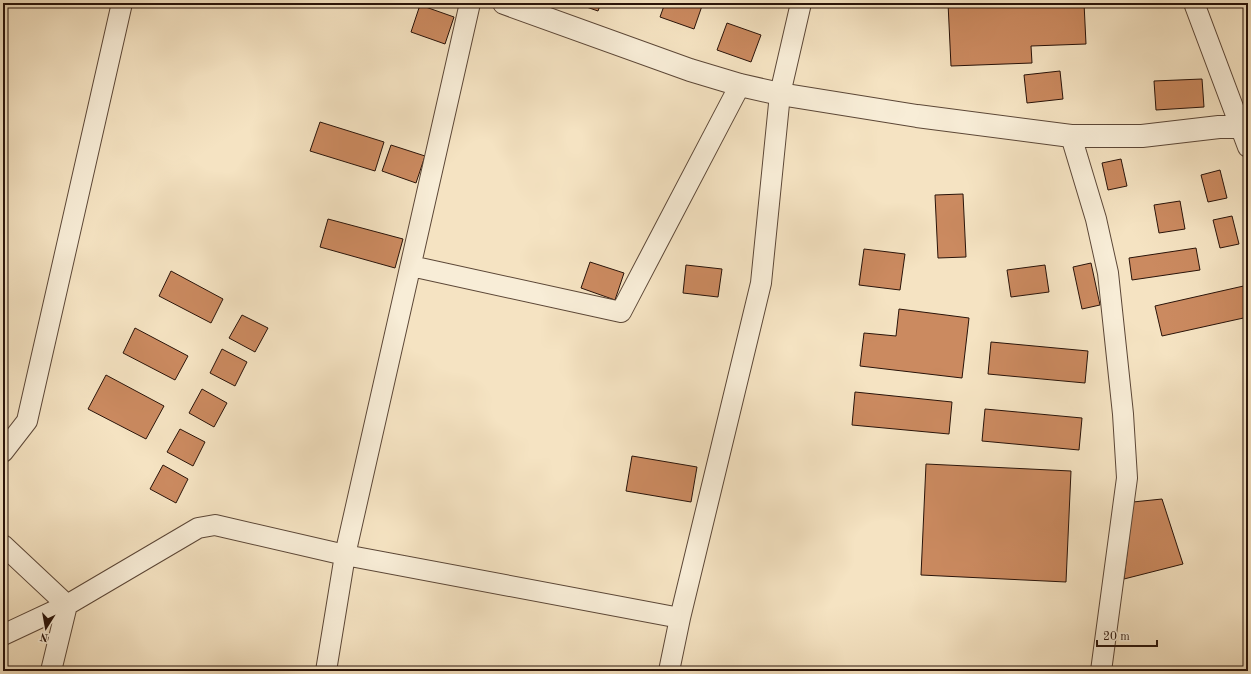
<svg xmlns="http://www.w3.org/2000/svg" width="1251" height="674" font-family="'Old Standard TT',serif">
  <style>
    .building { fill: #cb8a60; stroke: #291309 }
    .lines { fill: none; stroke-linecap: round; stroke-linejoin: round }
    .minor-casing { stroke: #5c4737; stroke-width: 22 }
    .tertiary-casing { stroke: #5c4737; stroke-width: 24 }
    .minor { stroke: #f8edd7; stroke-width: 20 }
    .tertiary { stroke: #f8edd7; stroke-width: 22 }
  </style>
  <rect width="100%" height="100%" fill="#f5e3c2"/>
  <filter id="stains"><feTurbulence type="fractalNoise" baseFrequency=".005" numOctaves="4"/><feColorMatrix values="0 0 0 0 .2 0 0 0 0 .09 0 0 0 0 .02 0 0 0 .5 -.17"/></filter>
  <radialGradient id="worn" r=".72"><stop offset=".6" stop-color="#630" stop-opacity="0"/><stop offset="1" stop-color="#630" stop-opacity=".3"/></radialGradient>
  <path class="building" d="M575 3H601L598 11Z
    M665 3H703L694 29 660 17Z
    M948 3H1084L1086 44 1031 46 1032 63 951 66Z
    M420 5 454 17 445 44 411 32Z
    M727 23 761 35 751 62 717 50Z
    M1060 71 1063 99 1027 103 1024 75Z
    M1202 79 1204 107 1156 110 1154 81Z
    M320 122 384 142 375 171 310 151Z
    M391 145 425 156 416 183 382 171Z
    M1121 159 1127 186 1108 190 1102 163Z
    M1220 170 1227 198 1208 202 1201 175Z
    M963 194 966 257 938 258 935 195Z
    M1180 201 1185 229 1159 233 1154 205Z
    M1232 216 1239 244 1220 248 1213 220Z
    M328 219 403 239 395 268 320 247Z
    M1196 248 1200 270 1132 280 1129 258Z
    M864 249 905 254 900 290 859 285Z
    M590 262 624 273 615 300 581 288Z
    M1091 263 1100 305 1082 309 1073 267Z
    M686 265 722 269 718 297 683 293Z
    M1045 265 1049 292 1011 297 1007 270Z
    M171 271 223 299 211 323 159 296Z
    M1248 285V317L1162 336 1155 306Z
    M899 309 969 318 962 378 860 366 864 333 896 336Z
    M242 315 268 328 255 352 229 338Z
    M135 328 188 356 175 380 123 353Z
    M991 342 1088 351 1085 383 988 374Z
    M222 349 247 362 235 386 210 373Z
    M106 375 164 406 146 439 88 409Z
    M202 389 227 403 214 427 189 413Z
    M855 392 952 402 949 434 852 425Z
    M985 409 1082 418 1079 450 982 441Z
    M180 429 205 442 193 466 167 452Z
    M632 456 697 467 691 502 626 491Z
    M926 464 1071 471 1066 582 921 575Z
    M163 465 188 479 176 503 150 489Z
    M1162 499 1183 564 1124 579 1133 502Z"/>
  <g class="lines">
    <g class="minor-casing">
      <path id="minor" d="M1194 3 1248 147
        M1071 136 1096 219 1108 273 1123 414 1127 478 1101 671
        M411 266 621 312 740 85
        M3 452 27 421 122 3
        M3 545 67 605
        M3 635 67 605 198 528 215 525 345 555 680 618
        M51 671 67 605
        M326 671 345 555 470 3
        M669 671 680 618 761 283 780 94 801 3"/>
    </g>
    <g class="tertiary-casing">
      <path id="tertiary" d="M504 3 690 70 740 85 780 94 917 116 1071 136H1142L1219 127H1248"/>
    </g>
    <use href="#minor" class="minor"/>
    <use href="#tertiary" class="tertiary"/>
  </g>
  <rect width="1251" height="674" fill="none" stroke="#f5e3c2" stroke-width="16"/>
  <rect x="4" y="4" width="1243" height="666" fill="none" stroke="#291309" stroke-width="2"/>
  <rect x="8" y="8" width="1235" height="658" fill="none" stroke="#291309"/>
  <g transform="translate(46 628) rotate(191)" stroke="#f8edd7" stroke-width="3" paint-order="stroke">
  <path d="M0-3L7 15L0 10L-7 15Z" fill="#291309"/>
  <text y="-6" font-size="11" font-weight="bold" text-anchor="middle" fill="#291309">N</text>
  </g>
  <path d="M1097 640v6h60v-6" fill="none" stroke="#291309" stroke-width="2"/>
  <text x="1103" y="640" font-size="12" fill="#291309" stroke="#f8edd7" stroke-width="3" paint-order="stroke">20 m</text>
  <rect width="100%" height="100%" filter="url(#stains)"/>
  <rect width="100%" height="100%" fill="url(#worn)"/>
</svg>
